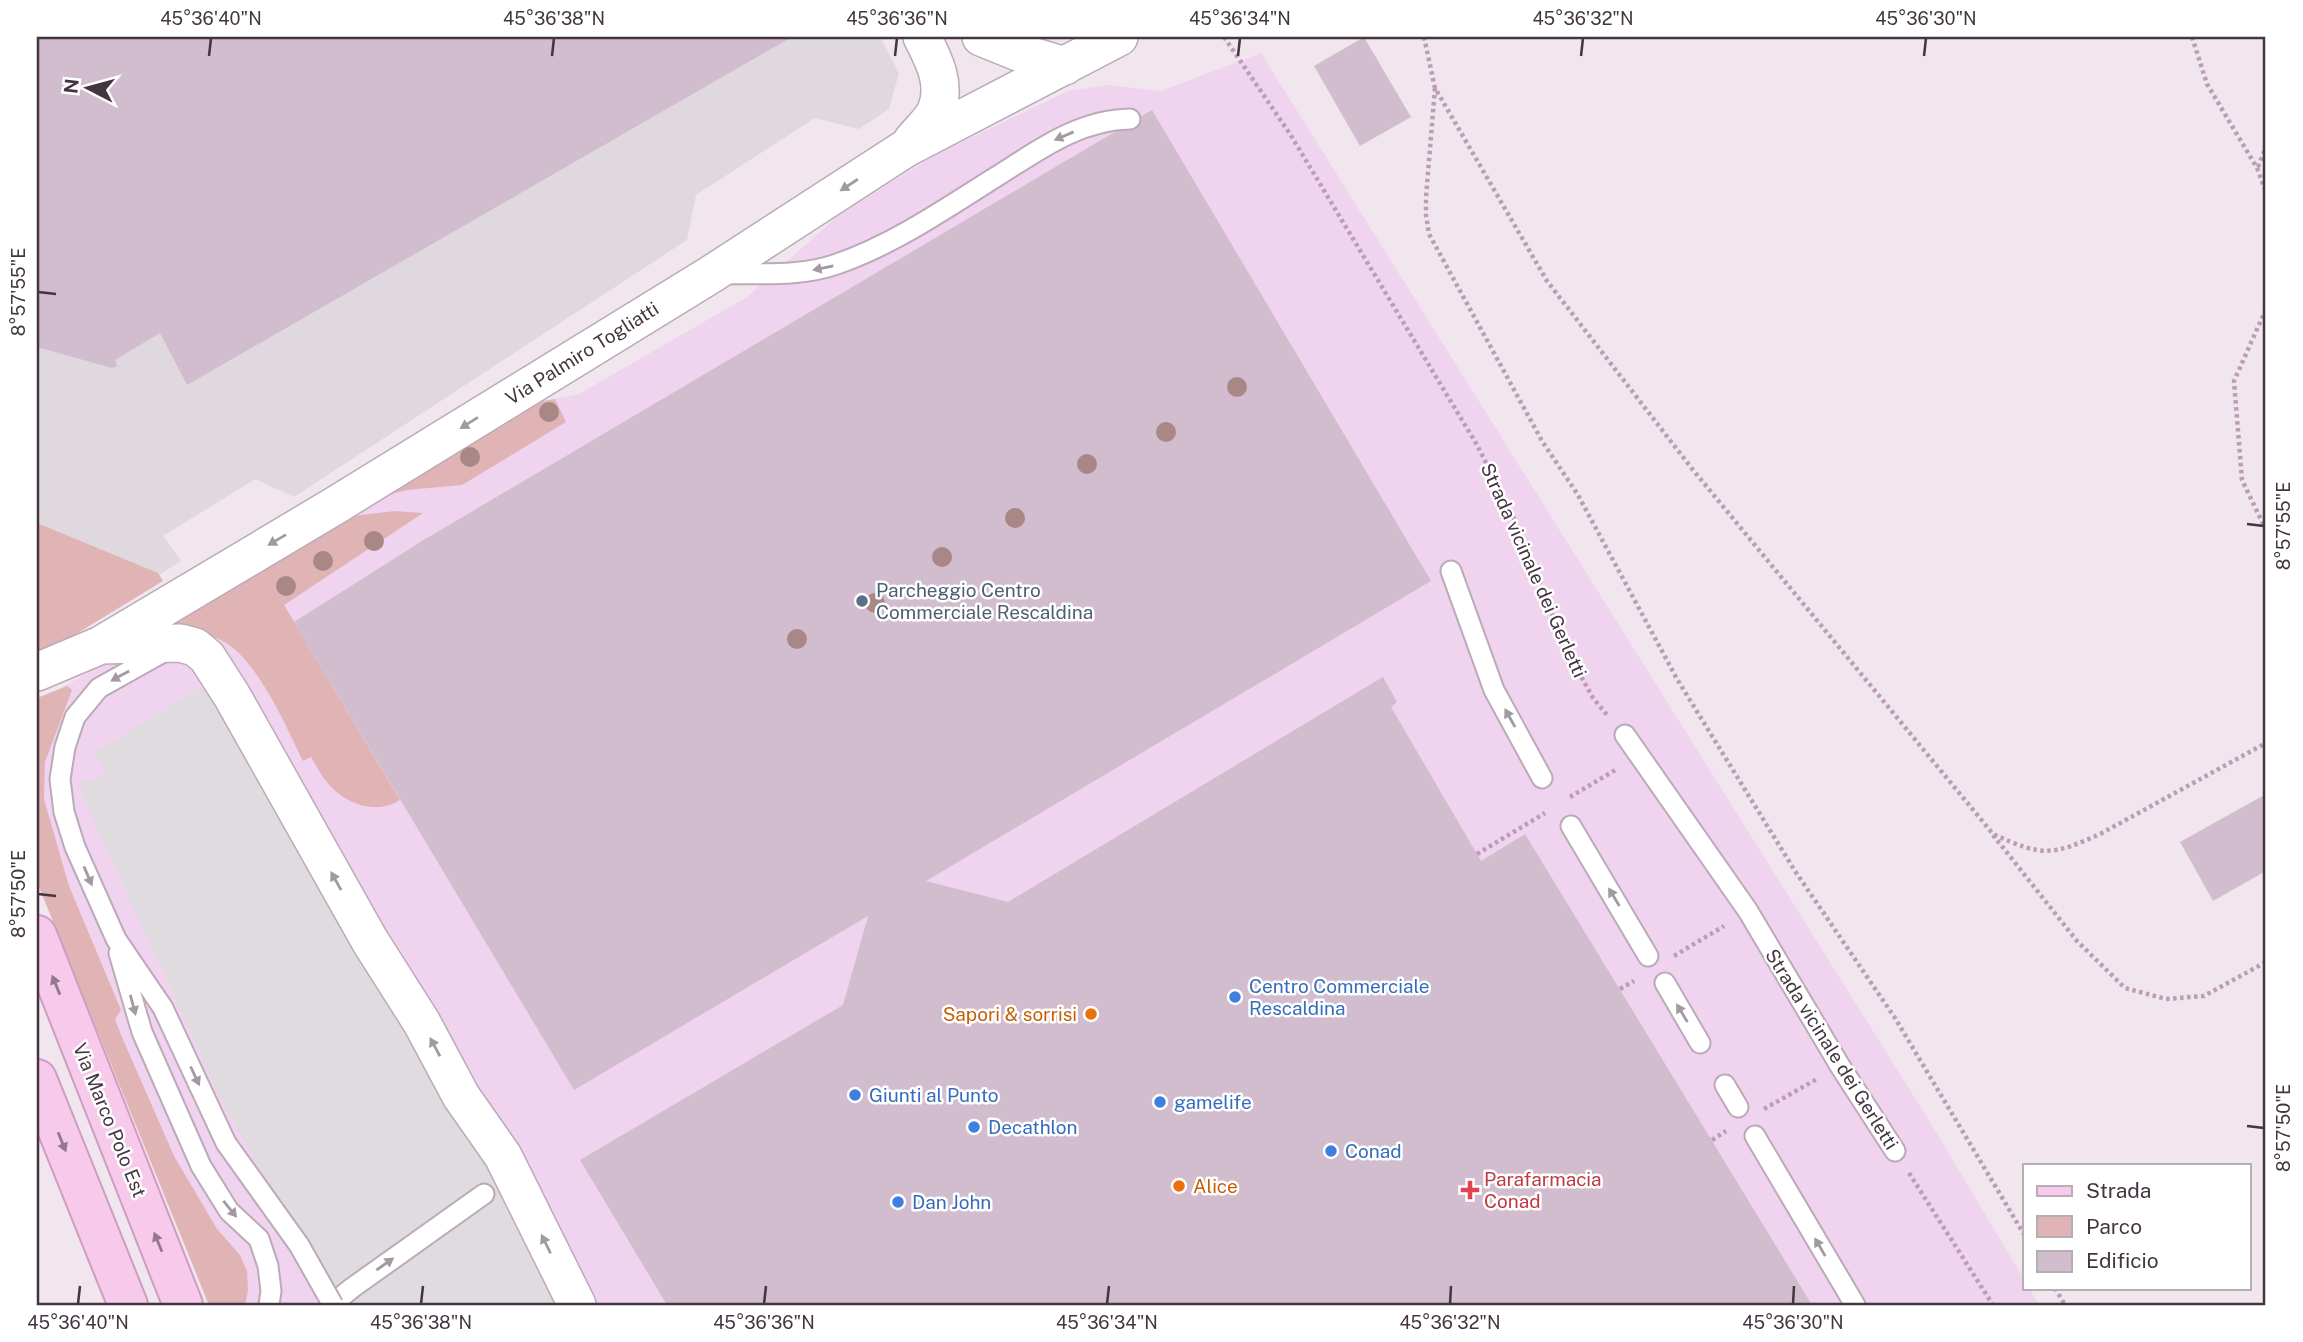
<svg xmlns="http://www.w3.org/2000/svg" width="2303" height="1342" font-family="'Public Sans',sans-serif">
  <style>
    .commercial { fill: #f0d3ee }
    .industrial { fill: #e0d8df }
    .green { fill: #e0b4b5 }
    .parking { fill: #dfdbdf }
    .building { fill: #d1bdce }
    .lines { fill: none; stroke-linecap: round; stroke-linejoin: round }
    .lane-casing { stroke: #bbaab8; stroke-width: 23 }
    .street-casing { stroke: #bbaab8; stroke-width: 40 }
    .secondary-casing { stroke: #ce9dc2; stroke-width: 42 }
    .path { stroke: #bb9db6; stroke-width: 4.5; stroke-dasharray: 3.5 3.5; stroke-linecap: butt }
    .lane { stroke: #fff; stroke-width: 19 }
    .street { stroke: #fff; stroke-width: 37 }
    .secondary { stroke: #f7c9eb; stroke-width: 38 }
    .lane-bridge-casing { stroke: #bbaab8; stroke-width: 23; stroke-linecap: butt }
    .lane-bridge { stroke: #fff; stroke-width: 19 }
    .tree { fill: #a88786 }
    .oneway { fill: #a19aa0 }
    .oneway2 { fill: #94788e }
    .ticks { fill: none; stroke: #433641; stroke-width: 2.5 }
    .service-dot { fill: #5c6f8a; stroke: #fff; stroke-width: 2.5 }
    .shop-dot { fill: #3f7fe0; stroke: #fff; stroke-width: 2.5 }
    .food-dot { fill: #e8710a; stroke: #fff; stroke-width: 2.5 }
    .health-dot { fill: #e0444e; stroke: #fff; stroke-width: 2.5 }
    .labels { text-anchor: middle; stroke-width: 5; stroke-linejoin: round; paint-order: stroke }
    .street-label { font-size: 19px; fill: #433641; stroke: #fff }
    .service-label { font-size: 19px; fill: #4e5e75; stroke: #fff; text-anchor: start }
    .shop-label { font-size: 19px; fill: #366cbe; stroke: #fff; text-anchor: start }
    .food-label { font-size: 19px; fill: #c56008; stroke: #fff; text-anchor: end }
    .health-label { font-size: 19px; fill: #be3a42; stroke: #fff; text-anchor: start }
    .neatline { fill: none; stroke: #433641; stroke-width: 2.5 }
    .ticks-label { font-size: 18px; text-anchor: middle; fill: #433641 }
  </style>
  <rect width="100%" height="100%" fill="#f1e6ee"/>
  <path class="commercial" d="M1261 53 1930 1122 2025 1281V1288H2029L2039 1305H209L37 882V702L174 623 527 404 579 394 747 297 839 215 935 155 1068 91 1108 85 1161 91Z"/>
  <path class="industrial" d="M37 37H880L899 73 889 109 859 129 815 118 696 195 687 240 294 497 255 479 163 536 181 561 159 575 37 621Z"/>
  <path class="green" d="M555 399 566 422 462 485 407 490 384 496 527 404Z
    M395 511 423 513 284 605 400 800C375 816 343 803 326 781 320 774 316 765 311 757L303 761C286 726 257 658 221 640 206 633 189 630 174 623L344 517Z
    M37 523 158 573 163 581 53 648 37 653Z
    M67 686 72 690 45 762 44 799 69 886 121 1010 115 1019 121 1035 174 1156 217 1229 240 1255 247 1271 248 1291 245 1305H209L37 882V698Z"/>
  <path class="parking" d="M202 687 215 695 486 1157 555 1305H340L226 1109 82 795 80 782 102 778 106 773 95 752Z"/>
  <path class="building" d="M37 37H792L187 385 160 333 115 360 117 366 112 368 37 347Z
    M1364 37 1411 117 1360 146 1314 66Z
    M1152 110 1431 581 926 881 1008 902 1383 677 1397 702 1391 707 1481 861 1525 834 1812 1305H667L580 1160 843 1005 868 916 574 1090 294 622 422 541Z
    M2266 794V871L2213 901 2180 842Z"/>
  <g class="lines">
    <g class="lane-casing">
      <path id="lane" d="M721 274C759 273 801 277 837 264 892 245 942 211 991 180 1035 153 1076 120 1130 119
        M1451 571 1494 690 1542 778
        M167 650 99 688 75 717 65 747 60 779 64 812 75 847 116 939 163 1008 226 1143 299 1245
        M1625 735 1748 911 1840 1066 1895 1151
        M1571 826 1648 956
        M119 953 142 1032 201 1166 229 1211 259 1239 268 1266 271 1291 269 1305
        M1665 983 1700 1043
        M1725 1085 1738 1107
        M1755 1136 1855 1305
        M331 1305 352 1288 484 1194"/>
    </g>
    <g class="street-casing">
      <path id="street" d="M981 37 1018 52 1065 66
        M912 141C919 132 931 122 936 111 947 85 934 60 922 37
        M101 645 336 505 710 275 906 148 1119 37
        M37 672 101 645 180 643 195 647 207 657 232 696 370 941 422 1023 461 1096 503 1156 577 1305"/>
    </g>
    <g class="secondary-casing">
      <path id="secondary" d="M37 935 183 1305
        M37 1079 128 1305"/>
    </g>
    <path class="path" d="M1224 37 1290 134 1477 445 1512 514 1567 651 1593 698 1608 716
      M1424 37 1435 88 1547 281 1693 470 1993 834C2043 857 2052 856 2102 833L2266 743
      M2192 37 2207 84 2257 168 2266 192
      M1435 88 1426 197V215L1429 234 1542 441 1578 495 1677 679 1795 871 1895 1018 2025 1236
      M2258 167 2266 147
      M2266 309 2234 381 2242 480 2266 530
      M1570 797 1617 769
      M1993 835 2077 941 2125 988 2166 999 2204 996 2266 962
      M1477 854 1545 813
      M1674 956 1724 926
      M1620 989 1634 981
      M1764 1109 1817 1079
      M1712 1140 1726 1131
      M1909 1173 1993 1305
      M2055 1288 2065 1305"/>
    <use href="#lane" class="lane"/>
    <use href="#street" class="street"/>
    <use href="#secondary" class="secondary"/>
    <g class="lane-bridge-casing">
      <path id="lane-bridge" d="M299 1245 333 1305"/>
    </g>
    <use href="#lane-bridge" class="lane-bridge"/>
  </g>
  <g class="tree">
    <circle cx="1237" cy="387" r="10"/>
    <circle cx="549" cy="412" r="10"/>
    <circle cx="1166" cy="432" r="10"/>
    <circle cx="470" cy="457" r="10"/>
    <circle cx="1087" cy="464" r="10"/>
    <circle cx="1015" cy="518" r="10"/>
    <circle cx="374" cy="541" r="10"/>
    <circle cx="942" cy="557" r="10"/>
    <circle cx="323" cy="561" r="10"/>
    <circle cx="286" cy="586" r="10"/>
    <circle cx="875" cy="603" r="10"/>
    <circle cx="797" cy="639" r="10"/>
  </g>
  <defs><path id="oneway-solid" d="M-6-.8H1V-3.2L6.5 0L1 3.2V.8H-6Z" transform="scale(1.75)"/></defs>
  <g class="oneway">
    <use href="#oneway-solid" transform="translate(1064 136) rotate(157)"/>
    <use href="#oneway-solid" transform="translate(849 185) rotate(147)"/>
    <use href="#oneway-solid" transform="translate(823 268) rotate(168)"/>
    <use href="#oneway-solid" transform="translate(469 423) rotate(148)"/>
    <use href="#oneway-solid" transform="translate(277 540) rotate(149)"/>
    <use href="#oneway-solid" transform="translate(120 676) rotate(151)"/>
    <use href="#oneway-solid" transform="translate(1510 718) rotate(-119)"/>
    <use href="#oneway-solid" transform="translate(88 876) rotate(67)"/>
    <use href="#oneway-solid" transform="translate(336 881) rotate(-119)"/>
    <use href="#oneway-solid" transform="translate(1614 897) rotate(-121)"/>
    <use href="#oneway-solid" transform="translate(133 1005) rotate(75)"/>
    <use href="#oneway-solid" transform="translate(1682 1013) rotate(-121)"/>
    <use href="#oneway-solid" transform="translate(435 1047) rotate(-118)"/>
    <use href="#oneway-solid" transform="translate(195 1076) rotate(65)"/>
    <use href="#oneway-solid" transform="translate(230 1209) rotate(51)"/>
    <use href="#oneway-solid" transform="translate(546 1244) rotate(-116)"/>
    <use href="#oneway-solid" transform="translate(1820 1247) rotate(-120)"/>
    <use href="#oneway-solid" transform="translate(385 1264) rotate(-35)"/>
  </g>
  <g class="oneway2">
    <use href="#oneway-solid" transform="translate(56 985) rotate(-112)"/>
    <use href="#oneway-solid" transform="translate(62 1142) rotate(68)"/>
    <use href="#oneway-solid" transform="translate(158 1242) rotate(-112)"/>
  </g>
  <path class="ticks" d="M209 56 211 38M552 56 554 38M895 56 897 38M1238 56 1240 38M1581 56 1583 38M1924 56 1926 38M38 292 56 294M2247 524 2264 526M38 894 56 896M2247 1126 2264 1128M78 1304 80 1286M421 1304 423 1286M764 1304 766 1286M1107 1304 1109 1286M1450 1304 1451 1286M1793 1304 1794 1286"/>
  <circle class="service-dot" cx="862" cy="601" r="7"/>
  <g class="shop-dot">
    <circle cx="1235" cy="997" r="7"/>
    <circle cx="855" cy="1095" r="7"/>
    <circle cx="1160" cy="1102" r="7"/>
    <circle cx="974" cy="1127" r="7"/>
    <circle cx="1331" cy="1151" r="7"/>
    <circle cx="898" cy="1202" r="7"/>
  </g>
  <g class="food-dot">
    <circle cx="1091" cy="1014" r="7"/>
    <circle cx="1179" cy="1186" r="7"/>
  </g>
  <path class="health-dot" d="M1466.5 1179.5h7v7h7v7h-7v7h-7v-7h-7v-7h7z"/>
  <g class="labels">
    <g class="street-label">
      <text transform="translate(582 353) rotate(-32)" y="7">Via Palmiro Togliatti</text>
      <text transform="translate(1534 570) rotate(66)" y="7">Strada vicinale dei Gerletti</text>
      <text transform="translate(1832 1049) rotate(58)" y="7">Strada vicinale dei Gerletti</text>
      <text transform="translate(110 1120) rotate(68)" y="7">Via Marco Polo Est</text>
    </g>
    <g class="service-label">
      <text x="876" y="597">Parcheggio Centro<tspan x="876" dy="22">Commerciale Rescaldina</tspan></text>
    </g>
    <g class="shop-label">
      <text x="1249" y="993">Centro Commerciale<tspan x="1249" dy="22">Rescaldina</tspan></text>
      <text x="869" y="1102">Giunti al Punto</text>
      <text x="1174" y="1109">gamelife</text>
      <text x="988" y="1134">Decathlon</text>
      <text x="1345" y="1158">Conad</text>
      <text x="912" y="1209">Dan John</text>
    </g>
    <g class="food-label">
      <text x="1077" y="1021">Sapori &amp; sorrisi</text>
      <text x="1193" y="1193" text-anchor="start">Alice</text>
    </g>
    <g class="health-label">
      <text x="1484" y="1186">Parafarmacia<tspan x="1484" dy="22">Conad</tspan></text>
    </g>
  </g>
  <rect width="2303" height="1342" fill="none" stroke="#ffffff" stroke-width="77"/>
  <rect x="2023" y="1164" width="228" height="126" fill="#ffffff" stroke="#b4afb3" stroke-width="2"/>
  <rect x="2037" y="1186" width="35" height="10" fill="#f7c9eb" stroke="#b4afb3" stroke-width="2"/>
  <text x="2086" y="1198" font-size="21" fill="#433641">Strada</text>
  <rect x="2037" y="1216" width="35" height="21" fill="#e0b4b5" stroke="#b4afb3" stroke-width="2"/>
  <text x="2086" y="1234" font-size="21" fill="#433641">Parco</text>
  <rect x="2037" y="1251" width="35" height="21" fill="#d1bdce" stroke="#b4afb3" stroke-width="2"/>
  <text x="2086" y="1268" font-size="21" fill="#433641">Edificio</text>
  <g transform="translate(88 88) rotate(276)" stroke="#ffffff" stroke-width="5" paint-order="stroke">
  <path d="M0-5L12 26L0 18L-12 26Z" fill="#433641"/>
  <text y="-10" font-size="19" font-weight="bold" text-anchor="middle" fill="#433641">N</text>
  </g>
  <rect x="38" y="38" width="2226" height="1266" class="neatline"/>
  <g class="ticks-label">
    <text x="211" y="25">45°36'40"N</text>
    <text x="554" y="25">45°36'38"N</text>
    <text x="897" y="25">45°36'36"N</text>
    <text x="1240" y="25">45°36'34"N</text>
    <text x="1583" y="25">45°36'32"N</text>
    <text x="1926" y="25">45°36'30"N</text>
    <text transform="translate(19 292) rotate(-90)" y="6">8°57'55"E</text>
    <text transform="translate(2284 526) rotate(-90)" y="6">8°57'55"E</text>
    <text transform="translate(19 894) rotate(-90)" y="6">8°57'50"E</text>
    <text transform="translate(2284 1128) rotate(-90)" y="6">8°57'50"E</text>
    <text x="78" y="1329">45°36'40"N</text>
    <text x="421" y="1329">45°36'38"N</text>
    <text x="764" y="1329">45°36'36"N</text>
    <text x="1107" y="1329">45°36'34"N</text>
    <text x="1450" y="1329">45°36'32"N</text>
    <text x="1793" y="1329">45°36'30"N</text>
  </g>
</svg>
